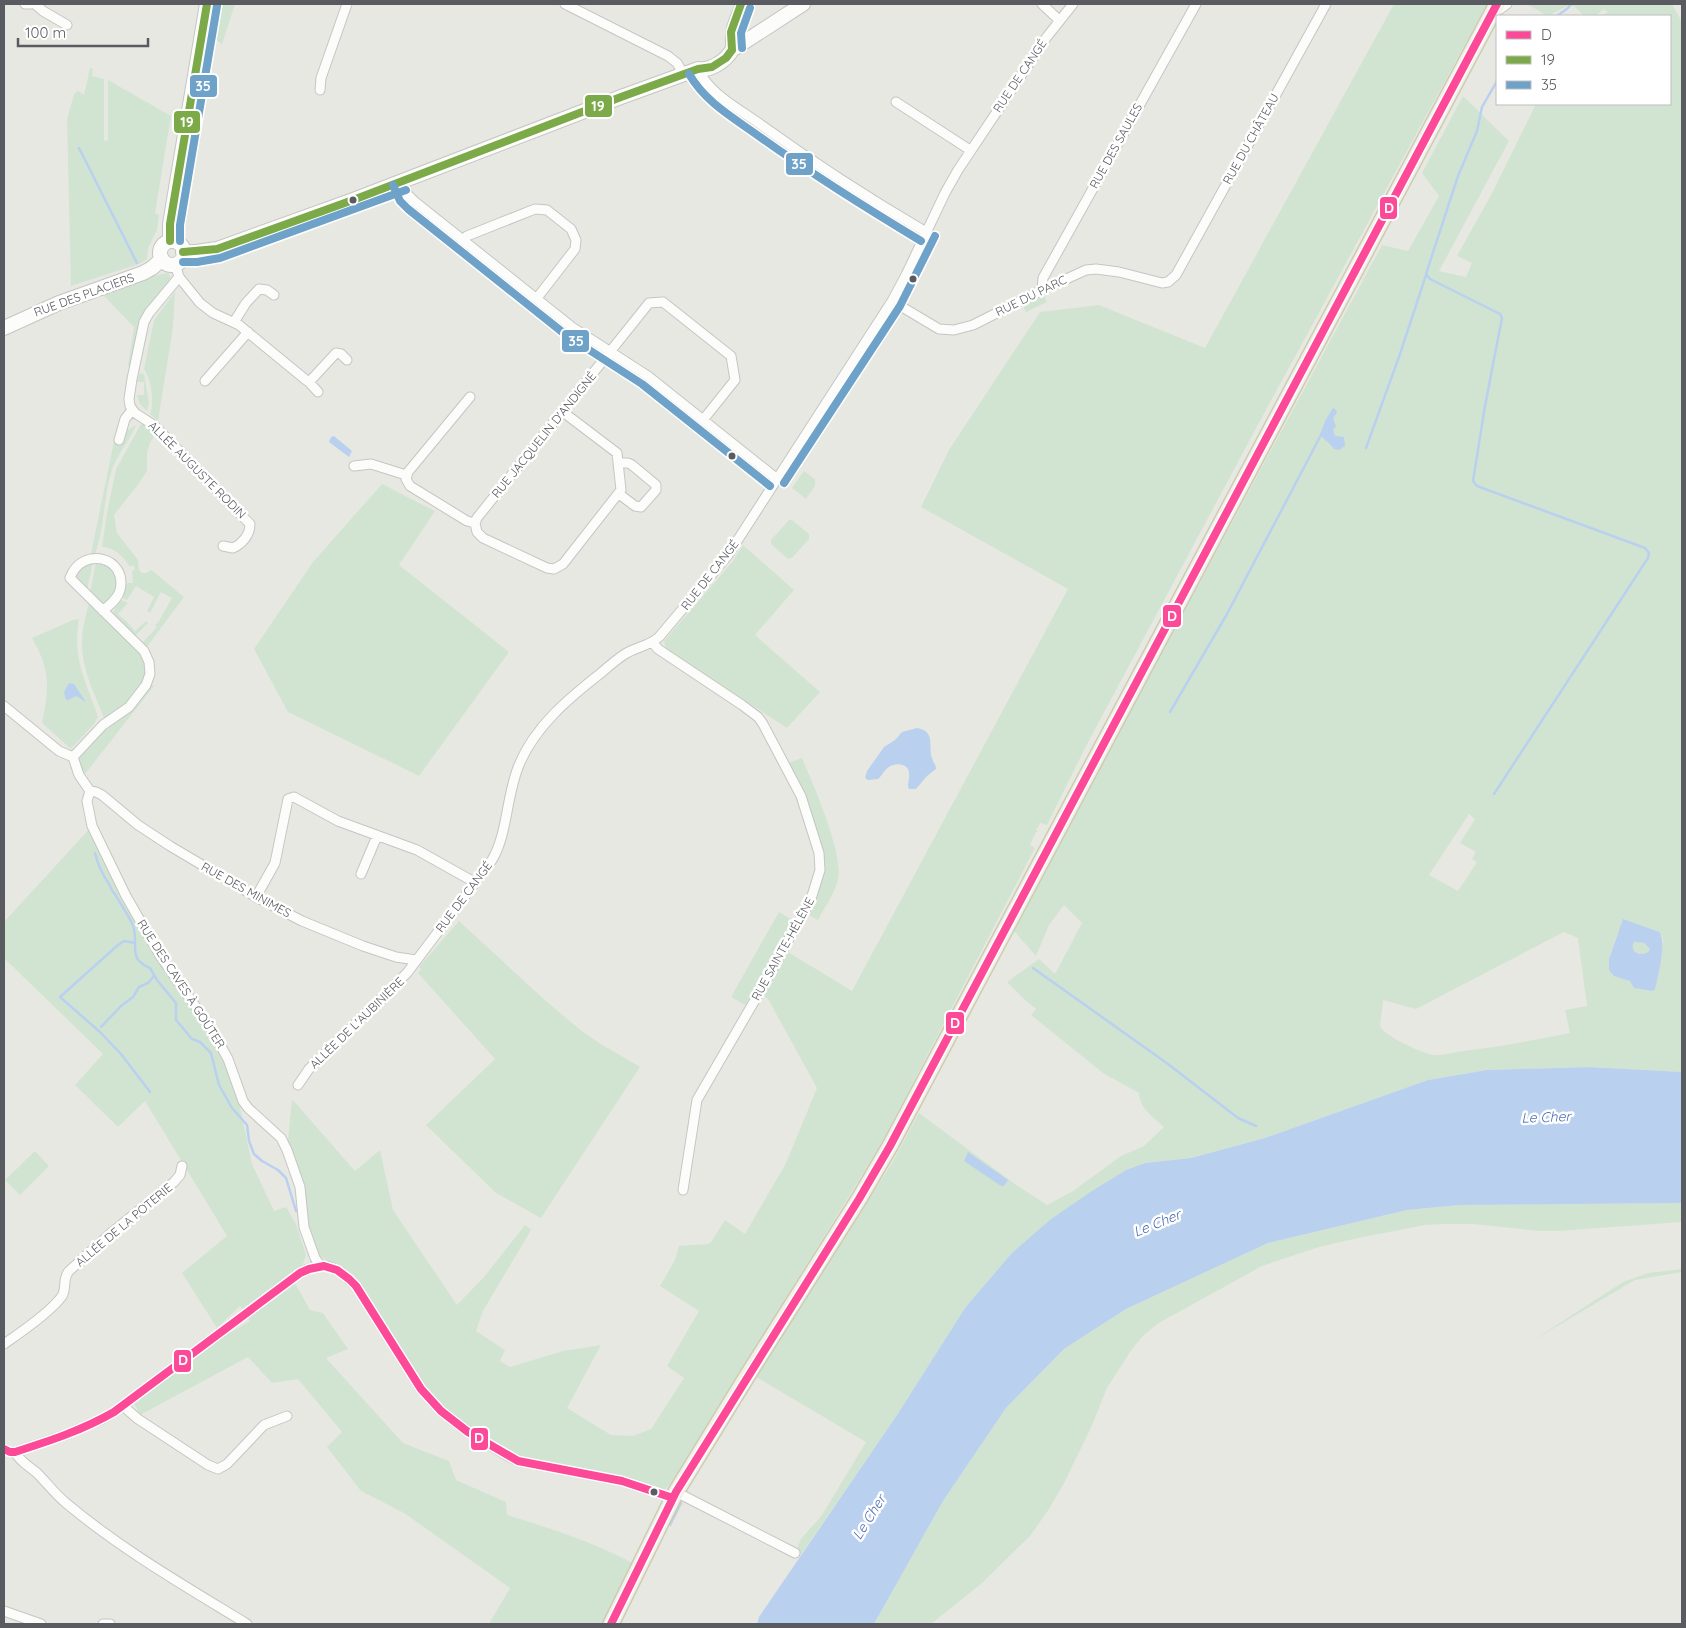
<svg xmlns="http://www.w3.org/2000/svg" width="1686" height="1628" font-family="Quicksand,sans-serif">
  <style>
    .green { fill: #d1e4d2; fill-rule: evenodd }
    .water { fill: #bad0ef; fill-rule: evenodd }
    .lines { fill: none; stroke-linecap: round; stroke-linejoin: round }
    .stream { stroke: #bad0ef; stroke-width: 2.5 }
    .street-casing { stroke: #c5c5c3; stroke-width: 11 }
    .secondary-casing { stroke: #c5c5c4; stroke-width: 16 }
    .primary-casing { stroke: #cecbb3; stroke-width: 18 }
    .street { stroke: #fcfcfb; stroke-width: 9 }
    .secondary { stroke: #fcfcfb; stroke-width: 14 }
    .primary { stroke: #f0f0e6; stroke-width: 15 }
    .bus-1-casing { stroke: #fff; stroke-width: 11 }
    .bus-2-casing { stroke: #fff; stroke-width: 11 }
    .bus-3-casing { stroke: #fff; stroke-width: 11 }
    .bus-1 { stroke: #fd4a98; stroke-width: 8 }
    .bus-2 { stroke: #7caa48; stroke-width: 8 }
    .bus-3 { stroke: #6ea2c8; stroke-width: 8 }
    .bus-dot { fill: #595b60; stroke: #fff; stroke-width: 2 }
    .labels { text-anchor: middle; stroke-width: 5; stroke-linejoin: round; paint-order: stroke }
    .street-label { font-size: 12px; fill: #595b60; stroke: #fff }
    .water-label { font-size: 14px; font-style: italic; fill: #4d6eb4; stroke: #fff }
    .line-badge { stroke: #fff; stroke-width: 2 }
    .badge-label { font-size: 14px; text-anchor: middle; font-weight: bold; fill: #fff }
  </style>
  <rect width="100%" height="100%" fill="#e8e8e2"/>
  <path class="green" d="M223 4H235L222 44 215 39Z
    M1394 4H1487L1254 432 1085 748 1047 825 1040 823 1038 828H1036L1037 831 1039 832H1036L1030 845 1035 848 880 1146 672 1482 662 1493 518 1461 441 1411 350 1280 311 1248 300 1187 287 1150 292 1099 355 1171 380 1150 393 1210 457 1305 484 1277 525 1225 531 1230 483 1311 476 1331 505 1350 500 1361 510 1367 563 1351 601 1345 567 1408 611 1435 633 1436 651 1429 684 1378 667 1366 699 1311 660 1286 675 1260 679 1246 708 1244 711 1242 725 1220 745 1234 786 1163 817 1088 768 999 759 993 783 949 852 991 1068 589 921 507 949 450 1040 312 1099 305 1205 348Z
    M1527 4H1672L1682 22V1072L1589 1067 1487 1070 1428 1080 1265 1138 1191 1158 1145 1163 1126 1170 1051 1219 965 1308 897 1415 800 1556 795 1553 801 1539 822 1515 866 1442 756 1377 892 1163 919 1113 1015 1184 1047 1205 1073 1191 1121 1156 1144 1146 1164 1127C1153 1116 1140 1110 1139 1093L1103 1073 1031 1015 1036 1009 1024 999 1007 982 1039 959 1055 974 1082 923 1064 905 1049 925 1036 956 1014 931 1080 804 1382 245 1408 251 1439 196 1422 173 1463 96 1509 141 1439 271 1466 277 1472 263 1457 256 1491 195 1536 104H1670V16H1603L1608 12 1603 9 1596 16H1584L1574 6H1567L1548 16ZM1469 814 1475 819 1460 843 1476 852 1472 859 1477 862 1458 891 1429 875ZM1564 932 1578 938 1587 1006 1565 1010 1570 1033C1535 1040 1499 1047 1464 1051 1454 1052 1442 1056 1433 1055 1422 1053 1384 1036 1380 1026L1383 1000 1416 1009ZM1618 932 1662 935 1663 942 1630 981 1609 970V959Z
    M90 68 93 69 92 76 104 79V141L108 140V80L171 116 155 213 159 215 157 230 148 248 147 259 139 264 71 286 67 120 74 94 77 92V90L84 95Z
    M168 273 171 278 144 314 132 366H128L134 327 102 294 153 276Z
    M175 292 173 327 158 421 150 414C155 401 151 380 144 369L154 320Z
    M1044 296 1047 302 1026 312 1023 306Z
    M140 373 144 374 149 403 147 411 140 404 137 395H144V382H137Z
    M141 424 148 426 156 432 150 443 147 453V471L137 486 114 515 117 533 138 560 139 570 142 573H146L151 570 154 572 184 597 146 648 142 643 157 627 155 625 159 621 172 598 161 592 150 613 147 611 154 597 136 586 127 600 123 598 127 583H133L132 571 135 569 133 565 130 567C124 557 114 547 102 547L107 513 116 469Z
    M136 425C130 441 117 454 112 470 103 497 105 527 95 554H91L114 441H121L126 431Z
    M804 471 815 479V486L806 499 792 488Z
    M382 484 435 511 399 565 509 652 419 776 288 712 254 649 313 562Z
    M789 520H792L809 534V539L792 558 788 559 771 544V540Z
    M743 545 794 590 755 635 820 692 787 728 666 649 664 641 733 561Z
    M96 561 105 562 117 574 116 593 105 603 99 602 90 593Z
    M93 562 87 590 76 579C76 569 84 566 93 562Z
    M122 600 128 603 118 614 127 622 135 631 146 621 148 623 135 636 113 614 115 607Z
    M89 603 140 653 145 663V674L142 683 126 706 105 720C95 695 81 668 82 641 82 628 86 615 89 603Z
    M79 619C72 660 86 680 98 717L94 724 71 749 42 723C49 688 51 671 32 638L73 620Z
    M150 684 154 686 85 774 77 760 98 736 129 712Z
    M802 758C813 784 844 854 838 879 835 893 825 907 818 920L804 912 820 862 785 764Z
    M92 826 126 896 205 1019 238 1087 240 1107 252 1164 274 1211 286 1207 296 1224 306 1255 300 1273 292 1278 310 1310 323 1313 348 1349 326 1358 403 1443 449 1461 456 1480 506 1502 507 1515C552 1529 597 1543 638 1566L611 1624H489L510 1588 404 1513 361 1491 327 1447 342 1432 298 1379 272 1383 248 1357 140 1415 134 1403 188 1358 250 1321 240 1306 217 1328 182 1273 227 1236 145 1101 118 1127 75 1085 103 1054 4 958V922Z
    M779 912 794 921 745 1005 731 997Z
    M459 921C500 958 539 997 582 1031 600 1045 621 1055 640 1067L541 1218 496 1193 426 1125 495 1059 418 973 421 969 419 967Z
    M1634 942 1644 943 1650 949 1648 952C1640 957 1629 952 1634 942Z
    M35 1151 49 1166 20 1195 5 1180Z
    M1682 1203V1222L1558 1231H1539L1473 1224H1444L1425 1225 1358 1238 1319 1247 1262 1266 1157 1324 1143 1336 1132 1349 1107 1388 1090 1430 1063 1485 1049 1509 1030 1536 981 1584 931 1624H874L943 1501 1006 1408 1064 1349 1126 1309 1268 1243 1407 1210 1460 1205Z
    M1682 1269V1272L1635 1280 1532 1341 1623 1282 1648 1273Z"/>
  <path class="water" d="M1333 408 1336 410 1337 413 1333 418 1336 427 1333 429 1335 436 1344 437 1345 446 1339 450 1334 449C1330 442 1324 441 1320 434L1326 419Z
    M334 436 352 451 349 457 329 442 331 437Z
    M69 683 74 684 86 702 76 696 68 700H66L64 692Z
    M917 728C936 731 928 746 932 758 933 763 936 764 936 769L927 776 916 789H909L908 786C908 782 910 777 909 773 909 764 896 762 889 767 884 770 882 776 878 779L868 780 865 778 867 771 884 747 895 740 902 732Z
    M1623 919 1659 932C1667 941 1658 977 1655 989L1653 991 1634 988 1630 981 1614 976 1609 970V959ZM1634 942 1644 943 1650 949 1648 952C1640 957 1629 952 1634 942Z
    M1589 1067 1682 1072V1203L1460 1205 1407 1210 1268 1243 1126 1309 1064 1349 1006 1408 943 1501 874 1624H757L759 1617 897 1415 965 1308 1012 1253 1051 1219 1092 1191 1126 1170 1145 1163 1191 1158 1265 1138 1428 1080 1487 1070Z
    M968 1152 1008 1180 1004 1186H1001L964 1161Z"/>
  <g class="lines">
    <path class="stream" d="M1557 16 1568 8 1571 4
      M79 148 137 263
      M1366 448 1400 354 1426 275
      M1170 712 1227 614 1321 435
      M1494 794 1648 558 1649 553 1645 548 1477 486 1473 481 1485 406 1502 318 1500 314 1430 279 1426 274 1458 176 1477 131 1482 107 1497 81
      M95 853C98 865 102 874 109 884 112 888 111 891 115 894 120 904 132 919 134 929 138 947 128 959 150 968L157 980 176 1003V1020L192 1039 200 1042 211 1053 219 1085 232 1108 247 1125 249 1141 254 1154 262 1161 278 1170 286 1178 296 1211
      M135 943 124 941 118 945 60 997 100 1032 121 1054 150 1092
      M1033 968 1168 1064 1238 1118 1256 1126
      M101 1027 121 1006 133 997 139 987 148 983 154 976
      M670 1525 681 1503"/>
    <g class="street-casing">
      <path id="street" d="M25 4H31
        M35 4 43 11 67 25
        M565 4 668 56 677 63 684 75
        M1042 4 1059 20
        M1495 7 1500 9 1507 4
        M732 50C727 33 734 19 741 4
        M698 69C709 93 736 107 757 122 811 161 868 198 926 232
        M320 90 321 78 347 4
        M896 102 970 150
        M402 181 408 195 414 201 572 327 648 376 776 478
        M462 240 467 236 535 209 547 210 571 229 576 240 575 249 537 298
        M175 264 179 277 200 303 213 313 239 325 306 380 309 382 311 380 336 353 341 354 347 360
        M179 277 149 313 144 322 132 379 129 399 130 406 135 413 155 426 250 524C250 535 242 544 233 548L223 546
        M1042 290 1043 278 1196 4
        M892 301 939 329 954 330 973 325 1042 290 1086 270 1096 269 1119 272 1162 283 1168 282 1176 275 1326 4
        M234 322 246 303 259 289 267 290 274 295
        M205 381 248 332
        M309 382 318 392
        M470 397 408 472 406 479 410 486 467 521 475 523
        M563 412 617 453 621 490 563 564 554 569 547 568 483 538 477 532 475 523 477 518 649 303 663 302 731 356 735 380 703 420
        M119 440 125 419 132 410
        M619 463H628L632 465 656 485V490L641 507 635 506 619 494
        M354 466 371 464 406 475
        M653 643 658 649 742 705 758 717 763 724 801 796 819 853 820 870 811 899 759 993 697 1100 683 1190
        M4 706 59 751 73 757 79 775 90 791 87 801 92 826 126 896 161 957 212 1030 228 1059 243 1101 248 1108 281 1138 287 1150 300 1187 304 1227 315 1258 320 1265
        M73 757 103 725 129 707 146 685 150 674 149 662 144 651 70 578C82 545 128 557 120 590 118 599 109 605 103 611
        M90 791 96 792 102 795 138 825 170 846 256 897 302 921 363 946 396 957 416 960
        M361 874 377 836
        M256 897 275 863 288 799 294 797 338 821 417 850 476 883
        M298 1085 309 1069 407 973 492 860C508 833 506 796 519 765 535 726 569 698 601 673 609 666 617 659 625 654 636 647 649 646 659 637L728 555 892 301 906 275 945 193 958 170 1046 38 1073 4
        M4 1344C20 1333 51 1312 62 1296 67 1288 62 1279 69 1271L111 1233 174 1182 180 1175 182 1166
        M123 1406 138 1419 208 1465 218 1469 227 1464 264 1425 287 1416
        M4 1449 10 1452H15L65 1435 100 1420 114 1412 300 1273C325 1259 337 1267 356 1286L421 1389 441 1411 468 1432 508 1456 518 1461 622 1481 673 1498
        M15 1452C20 1462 29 1466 37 1473 47 1483 55 1494 66 1503 122 1550 185 1586 247 1624
        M676 1492 795 1553
        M4 1611 41 1624
        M103 1624H110"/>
    </g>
    <g class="secondary-casing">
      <path id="secondary" d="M170 241V224L207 4
        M160 253a12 12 0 1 1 24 0a12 12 0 1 1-24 0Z
        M183 252H196L217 249 353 200 621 97 698 69C710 71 726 61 732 50L803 4
        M4 328 59 303 143 273 152 268 162 259"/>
    </g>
    <g class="primary-casing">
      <path id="primary" d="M611 1624 676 1492 749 1373 859 1199 890 1146 1497 4"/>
    </g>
    <use href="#street" class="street"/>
    <use href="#secondary" class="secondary"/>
    <use href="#primary" class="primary"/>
    <g class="bus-1-casing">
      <path id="bus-1" d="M4 1449 10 1452H15C49 1441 83 1430 114 1412L300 1273 309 1269 324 1266 337 1270 349 1279 356 1286 421 1389 441 1411 468 1432 518 1461 622 1481 673 1498
        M611 1624 676 1492 859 1199 890 1146 1497 4"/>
    </g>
    <g class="bus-2-casing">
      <path id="bus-2" d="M732 50 731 32 741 4
        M170 241V224L207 4
        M183 252 217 249 353 200 621 97 698 69 712 67 726 58 732 50"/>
    </g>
    <g class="bus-3-casing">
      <path id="bus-3" d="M742 48 741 33 750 8
        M689 74C706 103 734 118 760 137 812 174 866 208 921 241
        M393 185 400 201 408 209 566 335 642 384 770 486
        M180 241V225L217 6
        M183 262H197L220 258 406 190
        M784 483 900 306 935 236"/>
    </g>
    <use href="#bus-1" class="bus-1"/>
    <use href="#bus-2" class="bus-2"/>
    <use href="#bus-3" class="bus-3"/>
  </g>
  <g class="bus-dot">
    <circle cx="353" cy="200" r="4.5"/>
    <circle cx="913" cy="279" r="4.5"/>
    <circle cx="732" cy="456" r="4.5"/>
    <circle cx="654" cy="1492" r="4.5"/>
  </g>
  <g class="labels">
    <g class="street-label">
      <text transform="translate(1020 76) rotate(-56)" y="4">RUE DE CANGÉ</text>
      <text transform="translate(1251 139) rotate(-61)" y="4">RUE DU CHÂTEAU</text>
      <text transform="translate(1116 146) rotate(-61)" y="4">RUE DES SAULES</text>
      <text transform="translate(84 295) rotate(-20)" y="4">RUE DES PLACIERS</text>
      <text transform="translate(1031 296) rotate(-26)" y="4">RUE DU PARC</text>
      <text transform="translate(544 435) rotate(-51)" y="4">RUE JACQUELIN D'ANDIGNÉ</text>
      <text transform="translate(197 470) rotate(45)" y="4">ALLÉE AUGUSTE RODIN</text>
      <text transform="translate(710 575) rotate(-52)" y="4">RUE DE CANGÉ</text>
      <text transform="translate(246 890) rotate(29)" y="4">RUE DES MINIMES</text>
      <text transform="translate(464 897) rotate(-53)" y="4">RUE DE CANGÉ</text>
      <text transform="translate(783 949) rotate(-61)" y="4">RUE SAINTE-HÉLÈNE</text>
      <text transform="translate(181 984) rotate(57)" y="4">RUE DES CAVES À GOÛTER</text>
      <text transform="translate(357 1023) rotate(-44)" y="4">ALLÉE DE L'AUBINIÈRE</text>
      <text transform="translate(124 1225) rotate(-40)" y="4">ALLÉE DE LA POTERIE</text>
    </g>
    <g class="water-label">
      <text transform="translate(1546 1117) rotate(-2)" y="5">Le Cher</text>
      <text transform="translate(1157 1223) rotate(-22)" y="5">Le Cher</text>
      <text transform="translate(869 1517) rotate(-58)" y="5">Le Cher</text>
    </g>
  </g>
  <g class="line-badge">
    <rect x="189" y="74" width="29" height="24" rx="5" fill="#6ea2c8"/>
    <rect x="584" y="94" width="29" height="24" rx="5" fill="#7caa48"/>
    <rect x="173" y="110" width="28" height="24" rx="5" fill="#7caa48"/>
    <rect x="785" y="152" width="29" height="24" rx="5" fill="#6ea2c8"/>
    <rect x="1379" y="196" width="19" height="24" rx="5" fill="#fd4a98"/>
    <rect x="561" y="329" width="29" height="24" rx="5" fill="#6ea2c8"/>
    <rect x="1162" y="604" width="20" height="24" rx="5" fill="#fd4a98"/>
    <rect x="945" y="1011" width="20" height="24" rx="5" fill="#fd4a98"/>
    <rect x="173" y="1349" width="19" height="24" rx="5" fill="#fd4a98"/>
    <rect x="470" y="1427" width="19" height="24" rx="5" fill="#fd4a98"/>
  </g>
  <g class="badge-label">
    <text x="203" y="91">35</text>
    <text x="598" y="111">19</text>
    <text x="187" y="127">19</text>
    <text x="799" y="169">35</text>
    <text x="1389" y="213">D</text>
    <text x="576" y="346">35</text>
    <text x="1172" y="621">D</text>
    <text x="955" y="1028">D</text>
    <text x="183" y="1365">D</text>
    <text x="479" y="1443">D</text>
  </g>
  <rect width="1686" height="1628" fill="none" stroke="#595b60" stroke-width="10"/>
  <rect x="1496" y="15" width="175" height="90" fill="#ffffff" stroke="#bdbdbf"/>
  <rect x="1506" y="31" width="25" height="8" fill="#fd4a98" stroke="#bdbdbf"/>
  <text x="1541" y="40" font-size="15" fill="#595b60">D</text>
  <rect x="1506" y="56" width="25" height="8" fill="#7caa48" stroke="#bdbdbf"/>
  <text x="1541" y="65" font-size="15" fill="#595b60">19</text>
  <rect x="1506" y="81" width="25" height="8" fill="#6ea2c8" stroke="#bdbdbf"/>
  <text x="1541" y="90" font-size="15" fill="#595b60">35</text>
  <path d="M18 38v8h130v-8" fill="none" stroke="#595b60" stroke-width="2.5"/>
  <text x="25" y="38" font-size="15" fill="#595b60" stroke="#ffffff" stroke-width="4" paint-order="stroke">100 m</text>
</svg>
